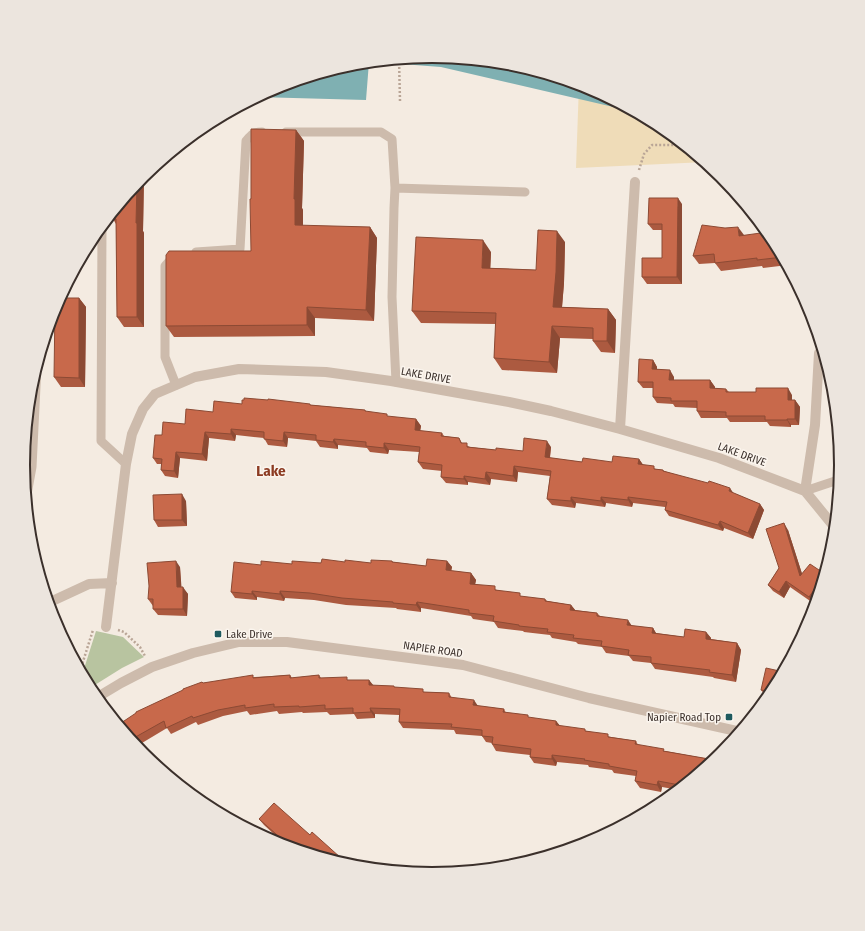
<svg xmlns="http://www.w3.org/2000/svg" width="865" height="931" font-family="'Fira Sans Condensed',sans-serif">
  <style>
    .green { fill: #b8c4a0 }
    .sand { fill: #efdcb8 }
    .water { fill: #7fb0b2 }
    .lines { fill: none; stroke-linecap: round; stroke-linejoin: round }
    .path { stroke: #b9a596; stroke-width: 2.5; stroke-dasharray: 2 2; stroke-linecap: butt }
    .lane { stroke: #cdbbac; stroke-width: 9 }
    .street { stroke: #cdbbac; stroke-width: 10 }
    .wall { fill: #ac5a40 }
    .shaded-wall { fill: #8c4a34 }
    .building { fill: #c8694b; stroke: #8c4a34 }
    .poi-dot { fill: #1f5a5e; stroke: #fbf5ee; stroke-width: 1.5 }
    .labels { text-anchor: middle; stroke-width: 3; stroke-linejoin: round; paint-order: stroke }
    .street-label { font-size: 11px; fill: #3b302b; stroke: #fbf5ee }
    .poi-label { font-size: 11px; fill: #3b302b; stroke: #fbf5ee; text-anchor: start }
    .district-label { font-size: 15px; font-weight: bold; fill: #8c3b22; stroke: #fbf5ee }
    .rim { fill: none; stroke: #3b302b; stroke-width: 2 }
  </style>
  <rect width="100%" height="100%" fill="#f4ebe1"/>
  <path class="green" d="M96 631 123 637 144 657 122 668 90 688 82 675Z"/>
  <path class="sand" d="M579 84 589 87 660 125 706 162 576 168Z"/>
  <path class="water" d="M433 56 513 64 589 87 635 112 441 67 375 62Z
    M369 62 366 100 257 97 276 87 353 64Z"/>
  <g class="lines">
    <path class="path" d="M399 59 400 101
      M639 170 644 154 652 145H685
      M118 630 124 632 140 647 145 656
      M80 671 93 630"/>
    <path class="lane" d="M286 132H381L392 139 395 188
      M102 226 101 441 126 464
      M196 252 240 249 246 141C251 135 253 132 262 132
      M173 257 165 266V357L176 385
      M396 382 392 297 394 208 395 188 525 192
      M805 491 841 479
      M26 500 32 467 37 366"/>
    <path class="street" d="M620 429 635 182
      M805 491 815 425 819 353
      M48 603 89 584 112 583
      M106 627 126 464 132 434 143 409 155 394 195 377 239 369 326 372 391 381 509 402 551 411 620 429 719 458 805 491 836 529
      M96 698 121 683 152 667 193 653 239 642H287L463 665 589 698 741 732"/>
  </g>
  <path class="wall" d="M296 130 304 141 302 208 303 210V226L370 227 377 238 374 321 315 318V336L174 337 166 326 251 251V199Z
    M144 175 143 231 144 233V327H124L117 317 116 224 113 219V213Z
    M682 204V284H647L642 277 662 258V230H653L648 224Z
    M744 235 773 238 788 265 763 268 762 266 721 271 715 263 699 264 693 256Z
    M565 242 564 283 562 307 608 309 616 320 615 353 601 352 593 341V339L560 338 557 373 502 370 494 358 496 324 421 323 412 311 491 252 490 268 536 270Z
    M79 298 86 307 85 387H61L54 377Z
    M653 360 657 367V369L674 377V380H710L715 387V388L726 389 729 392 792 395V400H795L800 407 799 425H791V427L770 426 767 422H730L727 418H701L697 411V408L675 407 673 404 657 403 653 397V388H643L638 382Z
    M242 404 311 405 365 410 366 412 389 417 416 419 421 426 420 431 442 433 444 436 459 438 462 443 470 447 496 450 523 451 551 447 550 458 582 462H612L639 459 643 465 656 469 663 470 664 471 733 493 760 504 764 510 753 539 724 528 723 531 669 516 665 510V507L633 503 632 507 606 503 605 507 576 503 575 508 552 505 547 499 550 476 518 472 517 482 491 479 490 485 468 482V485L446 483 441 477 442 471 423 469 418 462 419 452 389 450 388 454 370 452 367 448 338 445V449L320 447 316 441 288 438 287 447 268 445 264 438 236 435 235 441 209 438 207 461 180 458 178 478 165 476 161 470 162 464H157L153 458 162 435 185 424 213 412Z
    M186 501 187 526 158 527 154 520Z
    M788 530 802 574H825V575L819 595 813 603 790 587 784 598 773 591 768 585 779 568Z
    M392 561 393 562 426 566 447 561 452 567 451 571 471 573 476 580 475 584 523 597 545 599 547 601 571 605 575 610 597 613 600 616 632 626 653 628 656 633 684 637 706 632 711 638V639L737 643 741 650 736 682 714 678 713 677 655 669 651 663 633 661 629 656 606 653 602 647 578 644 576 642 552 638 550 635 524 632 523 631 498 628 494 622 473 619 471 616 421 608V612L397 609 396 608 346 605 314 600 285 598 284 601 257 597V600L235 598 231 592 261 565 345 562 371 563Z
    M180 567 181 587 188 594 187 616 158 615 153 609V606L148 599Z
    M784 672 773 693 770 697 766 696 761 690Z
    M290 675 292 678 319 675 321 678 349 680H369L373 686 394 687 425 692 449 693 452 698 478 706 504 709 506 713 530 718 556 721 560 726 587 731 611 737 636 741 638 745 665 751 709 759 712 763 679 790 662 787 661 792 640 788 635 781 636 776 614 773 612 770 589 767 588 765 557 762 556 766 534 763 530 757V755L496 751 492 744V743L486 742 482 736 456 734 454 730 403 728 399 722V715L375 714V718L357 719 354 714 330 715 327 712 303 713 302 712 279 714 277 711 250 715 247 711 223 716 198 725 196 722 171 734 167 728 137 746 139 749H138L118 725 202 682 203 683 255 677Z
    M259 819 310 835 351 867 289 848 264 825Z"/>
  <path class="shaded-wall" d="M296 130 304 141 302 208 303 210V236L295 225 294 199Z
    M144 175 143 231 144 233V327L137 317 136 223 137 184Z
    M678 198 682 204V284L677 277Z
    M370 227 377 238 374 321 366 310Z
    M738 227 744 235V244L739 236Z
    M557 231 565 242 564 283 561 319 553 307Z
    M483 240 491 252 490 279 482 268Z
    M79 298 86 307 85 387 79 378Z
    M307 307 315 318V336L307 325Z
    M608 309 616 320 615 353 607 341Z
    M552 326 560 338 557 373 549 362Z
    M653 360 657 367V376L652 369Z
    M670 370 674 377V386L669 380Z
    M710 380 715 387V395L710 388Z
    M788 388 792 395V406L788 400Z
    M795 400 800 407 799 425 795 419Z
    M416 419 421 426 419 437 415 430Z
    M787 419 791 425V427L787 420Z
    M231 429 236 435 235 441 231 434Z
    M205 432 209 438 207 461 202 454Z
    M284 432 288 438 287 447 283 441Z
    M334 439 338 445V449L333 442Z
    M547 441 551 447 549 464 545 457Z
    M384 443 389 450 388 454 384 448Z
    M176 452 180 458 178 478 174 471Z
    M639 459 644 466 638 464Z
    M514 466 518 472 517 482 513 476Z
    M486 472 491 479 490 485 485 479Z
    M464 476 468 482V485L464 479Z
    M730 488 734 494 729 491Z
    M182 494 186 501 187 526 182 520Z
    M571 497 576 503 575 508 571 501Z
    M601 497 606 503 605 507 601 501Z
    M628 497 633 503 632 507 628 500Z
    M760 504 764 510 753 539 748 533Z
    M720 521 724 528 723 531 718 525Z
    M784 523 788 530 805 583 800 576Z
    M176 561 180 567 182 594 177 587Z
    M447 561 452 567 450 576 446 570Z
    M471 573 476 580 474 590 470 584Z
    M825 574V575L819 595 813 603 809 597Z
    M786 581 790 587 784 598 779 592Z
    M183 587 188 594 187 616 183 609Z
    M252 591 257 597V600L252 594Z
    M280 591 285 598 284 601 280 594Z
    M417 602 421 608V612L416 605Z
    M571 605 576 611 570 610Z
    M628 620 632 626 627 625Z
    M653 628 657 635 652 633Z
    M706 632 711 638 710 645 706 639Z
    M737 643 741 650 736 682 732 675Z
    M369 680 374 686 369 685Z
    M474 700 478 706 473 705Z
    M370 708 375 714V718L371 712Z
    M556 721 561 727 556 725Z
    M552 755 557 762 556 766 552 759Z
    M709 759 712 763 707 767Z
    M658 781 662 787 661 792 657 785Z"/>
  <path class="building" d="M251 129 296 130 294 199H295V225L370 227 366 310 307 307V325L166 326V255L169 251H251L250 199H251Z
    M137 184 136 223H137V317H117L116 219H113V213Z
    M649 198H678L677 277H642V258H662V224H648Z
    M702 225 725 228 738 227 739 236 768 232 773 238 783 257 757 260V258L715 263 714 254 693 256Z
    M538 230 557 231 556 272 553 307 608 309 607 341H593V328L552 326 549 362 494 358 496 313 412 311 416 237 483 240 482 268 536 270Z
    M60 298H79V378L54 377 55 307Z
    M639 359 653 360 652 369 670 370 669 380H710V388L726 389V392H756V388H788V400H795V419H787V420H765V416H726V412L697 411V401H671V398L653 397V382H638Z
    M244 398 268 400V399L310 404V405L365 410V411L387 414V416L416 419 415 430 442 433 441 436 459 438 461 443H467V447L496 450V448L523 451 524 438 547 441 545 457 582 462 583 458 612 462 613 456 639 459 638 464 654 466V469L663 470V471L708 483 709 481 730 488 729 491 760 504 748 533 720 521 718 525 665 510 667 502 628 497V500L601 497V501L571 497V501L547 499 551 471 514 466 513 476 486 472 485 479 464 476V479L441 477 442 465 418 462 420 447 384 443V448L366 446V442L334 439 333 442 316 440V435L284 432 283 441 264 439V432L231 429V434L205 432 202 454 176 452 174 471 161 470 162 459 153 458 155 435H162L163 422 185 424 186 409 213 412 214 401 242 404V400H244Z
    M182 494V520H154L153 495Z
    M784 523 800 576 810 564 825 574 809 597 786 581 779 592 768 585 779 568 766 529Z
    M322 559 345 562V560L371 563V560L392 561V562L426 566 427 559 447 561 446 570 471 573 470 584 495 586V590L520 593V596L545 599V601L571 605 570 610 597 613V616L628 620 627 625 653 628 652 633 684 637 685 629 706 632V639L737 643 732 675 709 672 710 670 651 663V657L628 655 629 650 601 646 602 641 573 638 574 635 547 632 548 629 519 626V625L493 621 494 616 469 613V610L417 602 416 605 393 603V602L342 598 310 593 280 591V594L252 591V594L231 592 234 562 261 565V561L292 564V561L321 563Z
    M176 561 177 587H183V609H153V599H148L149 586 147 563Z
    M766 668 784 672 773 692 761 690Z
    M253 675V678L290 675V678L319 675V678L347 677V680H369V685L394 686V687L423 689V692L449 693V697L474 700 473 705 504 709 503 712 528 715V717L556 721V725L585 729V731L608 734V737L636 741 635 744 664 749 663 751 709 759 707 767 685 786 658 781 657 785 635 781 637 771 609 766V764L584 760 585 759 552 755V759L530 757 531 749 492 744 493 737 482 736V730L451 727 452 724 399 722 400 709 370 708 371 712 353 713V708L325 709V705L299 707V706L274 707V704L245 708V705L218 710 193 718 192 716 166 728 164 721 132 739 134 743H133L118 725 136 713V712L183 690V689L202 682 203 683Z
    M274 803 310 835 312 832 351 867 304 852 302 850 301 851 293 849 259 819Z"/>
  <g class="poi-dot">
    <rect x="214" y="630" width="8" height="8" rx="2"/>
    <rect x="725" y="713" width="8" height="8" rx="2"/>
  </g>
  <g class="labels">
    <g class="street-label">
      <text transform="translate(426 375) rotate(10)" y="4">LAKE DRIVE</text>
      <text transform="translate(742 454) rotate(20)" y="4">LAKE DRIVE</text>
      <text transform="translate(433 649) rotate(8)" y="4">NAPIER ROAD</text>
    </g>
    <g class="poi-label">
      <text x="226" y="638">Lake Drive</text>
      <text x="721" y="721" text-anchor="end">Napier Road Top</text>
    </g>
    <g class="district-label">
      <text x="271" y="476">Lake</text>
    </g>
  </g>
  <path d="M0 0H865V931H0ZM30 465a402 402 0 1 1 804 0a402 402 0 1 1-804 0Z" fill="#ece5de" fill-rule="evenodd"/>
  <path class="rim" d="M30 465a402 402 0 1 1 804 0a402 402 0 1 1-804 0Z"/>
</svg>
